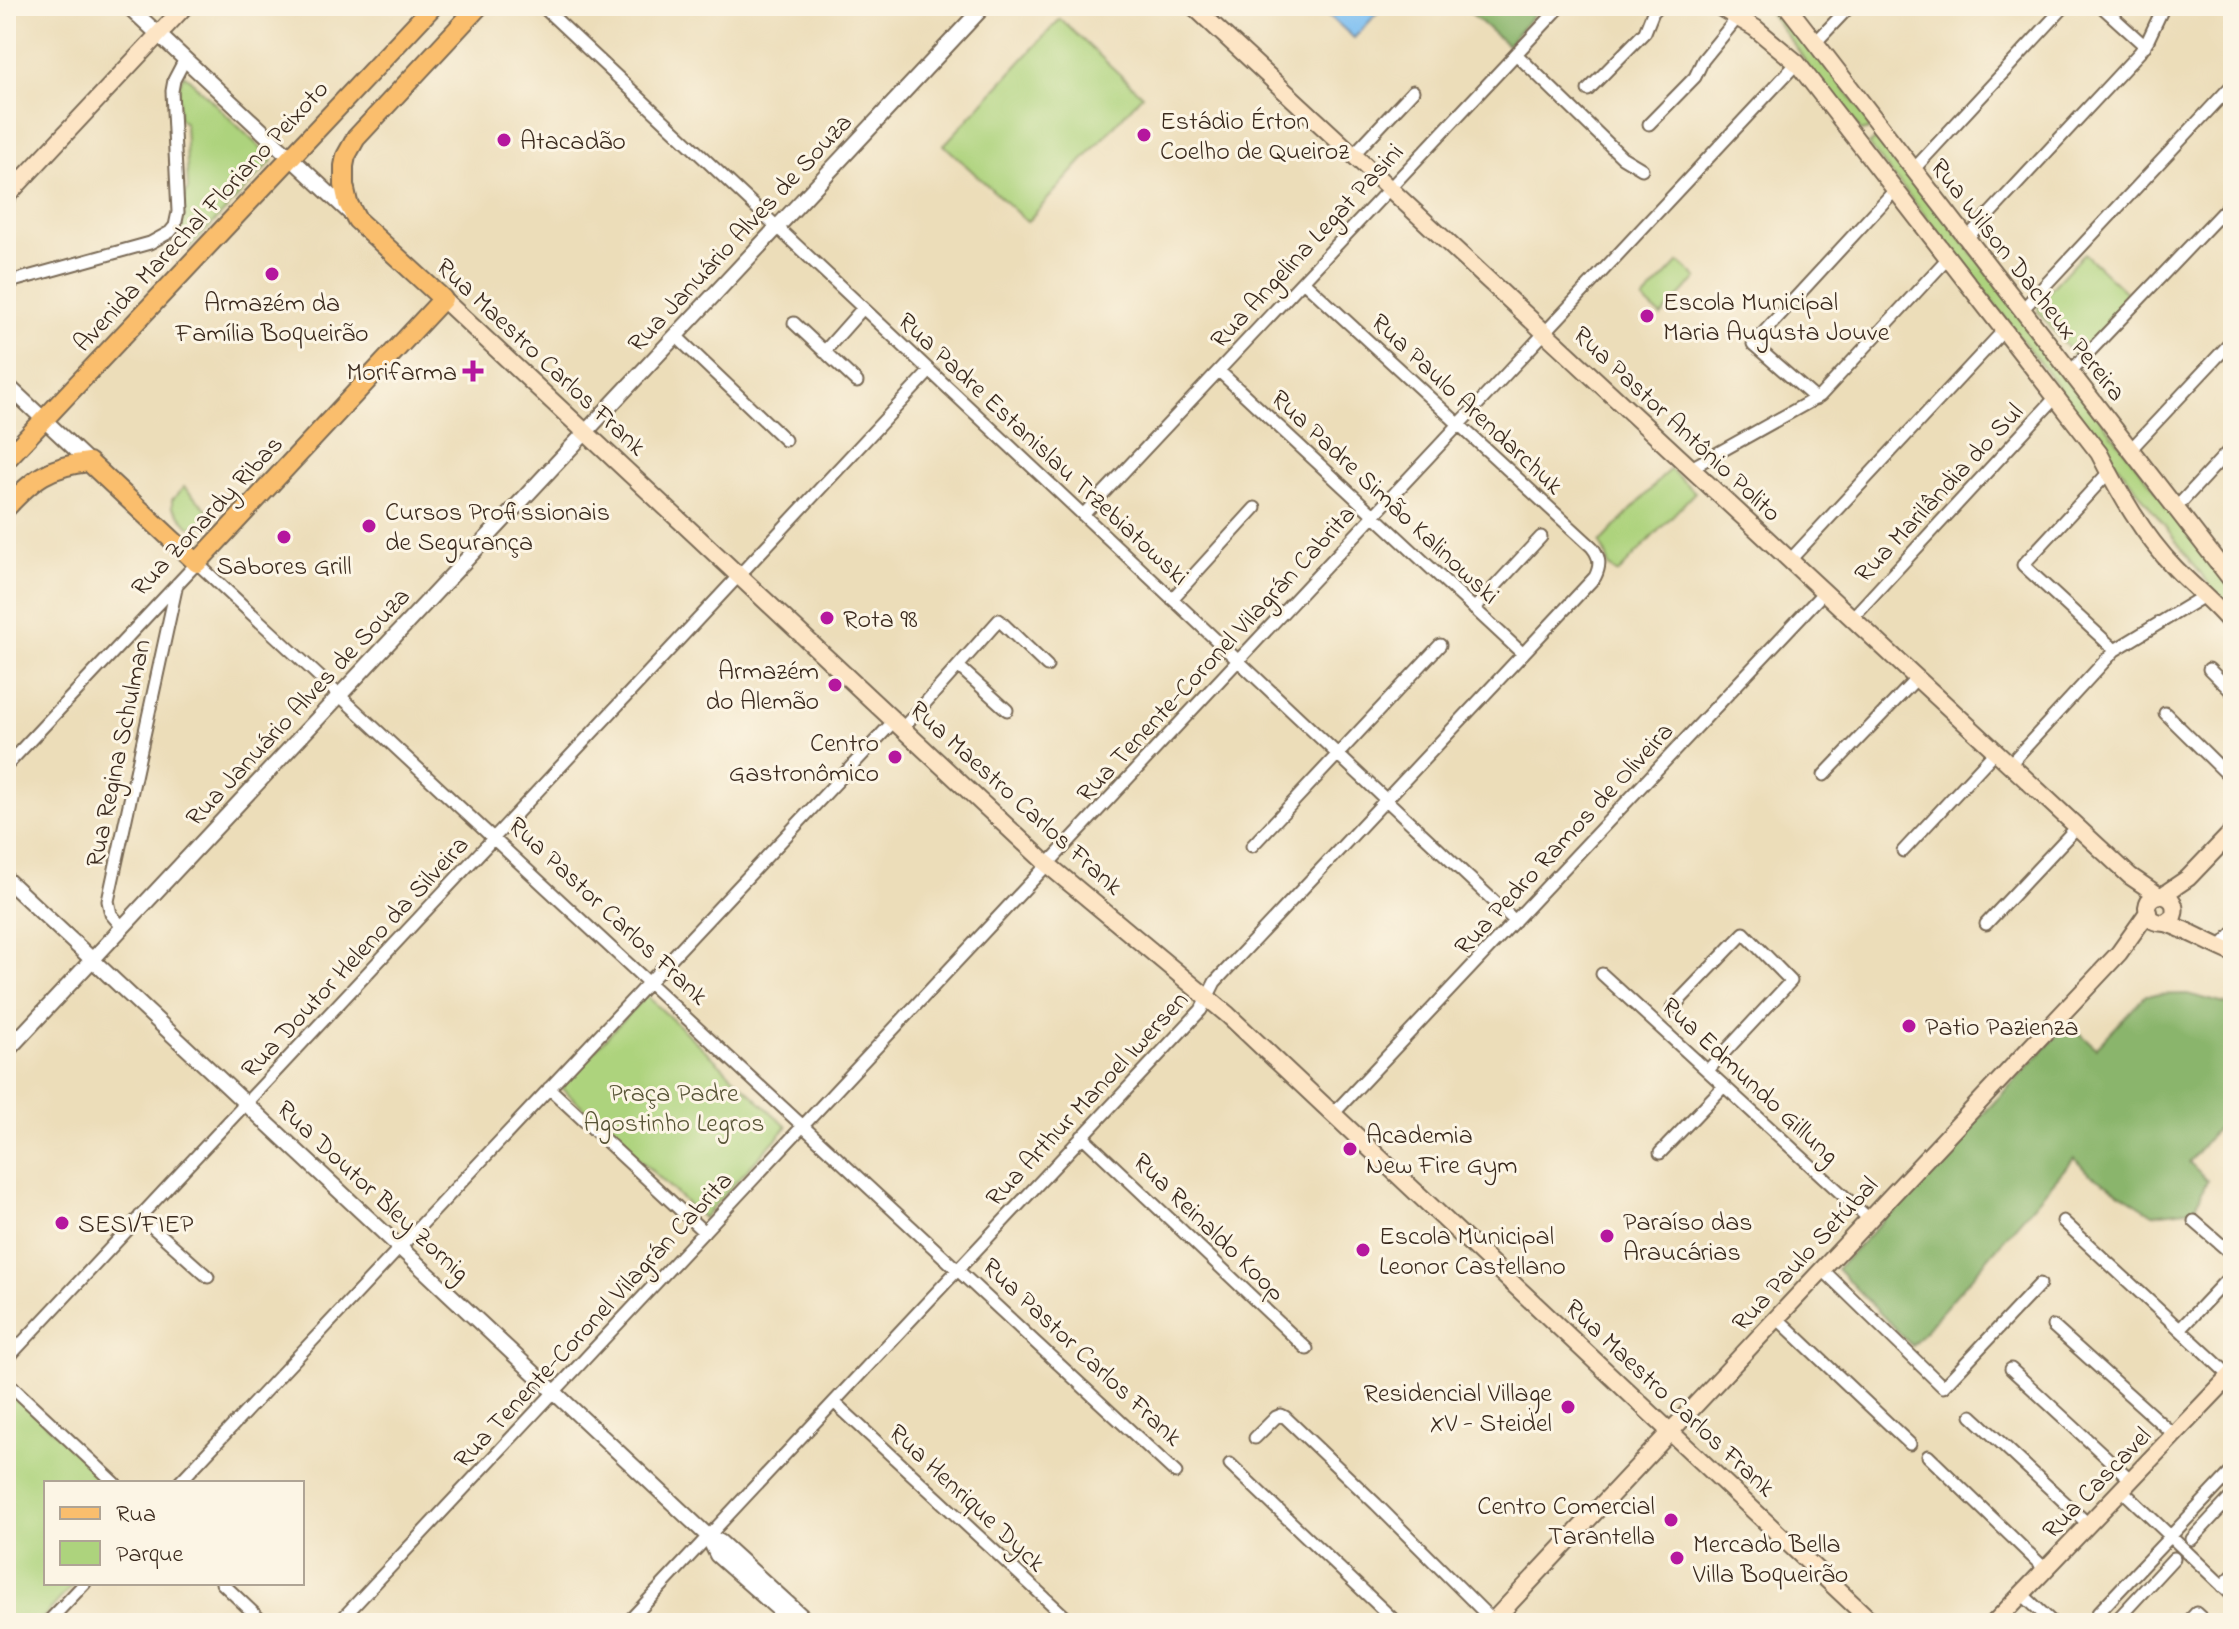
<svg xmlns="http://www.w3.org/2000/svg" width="2239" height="1629" font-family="'Indie Flower',sans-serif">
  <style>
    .green { fill: #add37d; stroke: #747e4e; stroke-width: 2 }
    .forest { fill: #8ab56c; stroke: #627045; stroke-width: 2 }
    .water { fill: #7dbff2; stroke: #5c7488; stroke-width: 2 }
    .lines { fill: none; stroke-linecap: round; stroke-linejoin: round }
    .minor-casing { stroke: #796954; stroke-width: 15 }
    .tertiary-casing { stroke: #796954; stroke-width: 18 }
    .secondary-casing { stroke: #796954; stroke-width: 20 }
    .primary-casing { stroke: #796954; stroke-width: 22 }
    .minor { stroke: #fff; stroke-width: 11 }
    .tertiary { stroke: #fff; stroke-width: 14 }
    .secondary { stroke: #fde5c5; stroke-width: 16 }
    .primary { stroke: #fabe6d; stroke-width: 18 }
    .poi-dot { fill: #b5179e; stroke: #fcf5e5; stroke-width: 3 }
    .labels { text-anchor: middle; stroke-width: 6; stroke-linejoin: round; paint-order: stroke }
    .poi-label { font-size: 26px; fill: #3b2a1e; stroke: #fcf5e5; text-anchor: start }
    .street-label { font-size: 26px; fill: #3b2a1e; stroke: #fcf5e5 }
    .park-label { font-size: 26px; fill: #585436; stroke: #fcf5e5 }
  </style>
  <rect width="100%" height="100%" fill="#fcf5e5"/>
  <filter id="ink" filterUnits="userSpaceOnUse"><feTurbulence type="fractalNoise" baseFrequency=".0125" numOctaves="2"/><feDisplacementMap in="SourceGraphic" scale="16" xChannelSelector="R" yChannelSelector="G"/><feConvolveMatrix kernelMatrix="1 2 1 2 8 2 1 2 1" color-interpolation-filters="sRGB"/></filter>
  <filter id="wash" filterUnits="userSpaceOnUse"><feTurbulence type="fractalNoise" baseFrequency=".006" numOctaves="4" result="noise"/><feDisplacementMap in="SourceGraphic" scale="32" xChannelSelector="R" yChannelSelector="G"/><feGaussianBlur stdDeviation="1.8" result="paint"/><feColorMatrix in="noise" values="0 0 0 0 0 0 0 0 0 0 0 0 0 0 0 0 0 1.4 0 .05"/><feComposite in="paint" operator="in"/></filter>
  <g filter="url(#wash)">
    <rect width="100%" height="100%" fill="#ecddb9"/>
    <path class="green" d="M1764 6H1780L1871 123 1869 129 1861 131 1831 92 1816 79 1798 50Z
      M1060 19 1142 95 1027 222 944 145Z
      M184 74 273 160 190 248 179 231C190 214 179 203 188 189L185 123 179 118C178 102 176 89 184 74Z
      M1881 135 2233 590V615L1972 275 1869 145Z
      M2084 253 2134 300 2082 354 2073 355 2038 312V303Z
      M1679 262 1697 278 1661 316 1643 300Z
      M1670 469 1695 492 1618 573 1608 566 1607 557 1600 543Z
      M184 487 213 515 201 526 190 527 172 507V500Z
      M646 995 787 1127 703 1218 561 1087Z
      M6 1386 108 1483H46V1583H75L38 1623H6Z"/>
    <path class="forest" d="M1463 6H1542L1507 45Z
      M2187 994 2233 1006V1109L2189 1162 2207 1180 2195 1209 2153 1214 2087 1172 2074 1158 1912 1346 1837 1269 2069 1023 2096 1048 2146 995Z"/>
    <path class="water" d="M1330 6H1384L1354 38 1325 12Z"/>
  </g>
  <g filter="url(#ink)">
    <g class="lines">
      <g class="minor-casing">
        <path id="minor" d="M542 6 1515 921
          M2101 6 2145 46
          M1816 42 1850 6
          M1516 54 1622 157 1642 169
          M1588 90 1645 32 1653 12 1659 6
          M1649 124 1695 77 1703 60 1738 17
          M1353 155 1413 91
          M1914 169 2065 6
          M1967 238 2140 52 2148 40 2164 6
          M6 283 150 243 170 232 175 226 178 212 172 91 174 80 185 59
          M2022 310 2233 84
          M794 323 857 382
          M676 336 785 440
          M824 352 863 308
          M1219 371 1523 654
          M2070 372 2233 201
          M1816 399 1753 344 1895 190
          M2131 449 2233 340
          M1691 468 1820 396 1948 258
          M2109 472 2023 565 2115 650
          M2176 508 2233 446
          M1083 515 1561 6
          M1790 560 2004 330
          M1172 599 1255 508
          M1474 609 1541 537
          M1852 618 2056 397
          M958 666 1007 710
          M2209 669 2233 693
          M2165 713 2233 780
          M902 729 999 620 1047 666
          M2010 764 2115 650 2204 596
          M6 766 197 563 1176 1473
          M1824 775 1917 678
          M1252 846 1440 645
          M1903 851 1996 751
          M1986 924 2077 827
          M122 927 111 914 108 901 177 584
          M2220 947 2233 933
          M1602 974 1869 1219
          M1672 1008 1744 933 1791 981 1708 1070
          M6 1026 19 1038
          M549 1088 704 1232
          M1333 1114 1824 592
          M1082 1136 1307 1349
          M1660 1153 1724 1086
          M140 1216 208 1277
          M2063 1221 2230 1376
          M2194 1221 2233 1255
          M1822 1269 1943 1387 2040 1284
          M1777 1318 1910 1444
          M2053 1326 2174 1435
          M2180 1329 2233 1273
          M6 1360 930 371
          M2011 1369 2131 1480
          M6 1381 115 1483
          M834 1402 1072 1623
          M1972 1416 2088 1524
          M1255 1438 1276 1417 1281 1415 1285 1417 1376 1504 1493 1621
          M1928 1456 2045 1569
          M1230 1464 1397 1623
          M179 1483 894 721
          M2122 1490 2233 1596
          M2192 1539 2233 1495
          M222 1583 264 1623
          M2222 1586 2233 1575
          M2022 1594 2053 1623
          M47 1623 85 1583
          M338 1623 1797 63
          M627 1623 1201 1010 1215 982 1595 577C1601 565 1600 557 1592 547L1303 281
          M2108 1623 2098 1613 2233 1470
          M2114 1623 2174 1558
          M2187 1623 2196 1613 2207 1623"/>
      </g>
      <g class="tertiary-casing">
        <path id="tertiary" d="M128 6 350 213
          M6 384 89 462
          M6 879 708 1536 720 1542 809 1623
          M6 1052 984 6
          M708 1536 717 1555 794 1623"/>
      </g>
      <g class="secondary-casing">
        <path id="secondary" d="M1193 6 2130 876 2158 895
          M1718 6 1755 28 1797 63 2099 453C2120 494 2143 535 2175 568 2194 588 2216 604 2233 626
          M1787 6 2233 582
          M6 197 185 6
          M443 299 1047 864 1228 1015 1873 1623
          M2163 895 2188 878 2233 831
          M2165 923 2173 917C2182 893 2149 888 2147 907 2147 911 2148 916 2151 919 2156 924 2163 922 2169 924 2191 932 2211 944 2233 953
          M1491 1623 2119 953 2148 912
          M1994 1623 2233 1373"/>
      </g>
      <g class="primary-casing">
        <path id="primary" d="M6 460 433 6
          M6 508C33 479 49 466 89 462L197 563 443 299 357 220 348 203 344 185V166L346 156 356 138 479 6"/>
      </g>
      <use href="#minor" class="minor"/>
      <use href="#tertiary" class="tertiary"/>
      <use href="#secondary" class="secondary"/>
      <use href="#primary" class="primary"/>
    </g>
  </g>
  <g class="poi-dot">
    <circle cx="1144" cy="135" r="8"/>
    <circle cx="504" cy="140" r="8"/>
    <circle cx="272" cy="274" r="8"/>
    <circle cx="1647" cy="316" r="8"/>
    <path d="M469 359h8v8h8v8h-8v8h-8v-8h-8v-8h8z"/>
    <circle cx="369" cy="526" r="8"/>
    <circle cx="284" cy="537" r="8"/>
    <circle cx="827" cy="618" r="8"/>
    <circle cx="835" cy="685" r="8"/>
    <circle cx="895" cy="757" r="8"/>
    <circle cx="1909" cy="1026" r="8"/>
    <circle cx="1350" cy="1149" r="8"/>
    <circle cx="62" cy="1223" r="8"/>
    <circle cx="1607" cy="1236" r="8"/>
    <circle cx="1363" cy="1250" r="8"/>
    <circle cx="1568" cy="1407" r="8"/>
    <circle cx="1671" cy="1520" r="8"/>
    <circle cx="1677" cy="1558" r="8"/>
  </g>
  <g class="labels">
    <g class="poi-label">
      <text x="1160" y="129">Estádio Érton<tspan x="1160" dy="30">Coelho de Queiroz</tspan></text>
      <text x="520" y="149">Atacadão</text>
      <text x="1663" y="310">Escola Municipal<tspan x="1663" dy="30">Maria Augusta Jouve</tspan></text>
      <text x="272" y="311" text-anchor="middle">Armazém da<tspan x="272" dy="30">Família Boqueirão</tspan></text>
      <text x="457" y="380" text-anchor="end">Morifarma</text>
      <text x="385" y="520">Cursos Profissionais<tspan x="385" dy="30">de Segurança</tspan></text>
      <text x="284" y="574" text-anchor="middle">Sabores Grill</text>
      <text x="843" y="627">Rota 98</text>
      <text x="819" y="679" text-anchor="end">Armazém<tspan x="819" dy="30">do Alemão</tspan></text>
      <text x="879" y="751" text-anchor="end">Centro<tspan x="879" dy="30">Gastronômico</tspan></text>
      <text x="1925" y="1035">Patio Pazienza</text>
      <text x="1366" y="1143">Academia<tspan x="1366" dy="30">New Fire Gym</tspan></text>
      <text x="1623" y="1230">Paraíso das<tspan x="1623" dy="30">Araucárias</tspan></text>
      <text x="78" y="1232">SESI/FIEP</text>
      <text x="1379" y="1244">Escola Municipal<tspan x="1379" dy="30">Leonor Castellano</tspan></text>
      <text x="1552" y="1401" text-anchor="end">Residencial Village<tspan x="1552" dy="30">XV - Steidel</tspan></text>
      <text x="1655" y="1514" text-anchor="end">Centro Comercial<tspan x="1655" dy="30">Tarantella</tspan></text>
      <text x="1693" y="1552">Mercado Bella<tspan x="1693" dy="30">Villa Boqueirão</tspan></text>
    </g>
    <g class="street-label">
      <text transform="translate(200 215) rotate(-47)" y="9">Avenida Marechal Floriano Peixoto</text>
      <text transform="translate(739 232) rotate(-47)" y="9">Rua Januário Alves de Souza</text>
      <text transform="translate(1306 245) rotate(-47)" y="9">Rua Angelina Legat Pasini</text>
      <text transform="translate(2029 279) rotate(52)" y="9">Rua Wilson Dacheux Pereira</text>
      <text transform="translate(542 356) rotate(43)" y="9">Rua Maestro Carlos Frank</text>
      <text transform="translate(1468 403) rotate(43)" y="9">Rua Paulo Arendarchuk</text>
      <text transform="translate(1678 423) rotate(43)" y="9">Rua Pastor Antônio Polito</text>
      <text transform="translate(1044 448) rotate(43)" y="9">Rua Padre Estanislau Trzebiatowski</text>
      <text transform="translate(1938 492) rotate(-47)" y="9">Rua Marilândia do Sul</text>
      <text transform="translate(1386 496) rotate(43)" y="9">Rua Padre Simão Kalinowski</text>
      <text transform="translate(206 515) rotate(-47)" y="9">Rua Zonardy Ribas</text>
      <text transform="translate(1215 653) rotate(-47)" y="9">Rua Tenente-Coronel Vilagrán Cabrita</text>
      <text transform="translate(297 706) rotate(-47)" y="9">Rua Januário Alves de Souza</text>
      <text transform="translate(117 753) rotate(-78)" y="9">Rua Regina Schulman</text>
      <text transform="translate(1017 797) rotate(42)" y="9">Rua Maestro Carlos Frank</text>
      <text transform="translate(1563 838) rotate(-47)" y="9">Rua Pedro Ramos de Oliveira</text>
      <text transform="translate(609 910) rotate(43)" y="9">Rua Pastor Carlos Frank</text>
      <text transform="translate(354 956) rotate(-47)" y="9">Rua Doutor Heleno da Silveira</text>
      <text transform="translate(1751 1080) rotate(43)" y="9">Rua Edmundo Gillung</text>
      <text transform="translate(1086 1098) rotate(-47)" y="9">Rua Arthur Manoel Iwersen</text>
      <text transform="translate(374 1190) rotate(43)" y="9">Rua Doutor Bley Zornig</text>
      <text transform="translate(1210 1226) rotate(44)" y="9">Rua Reinaldo Koop</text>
      <text transform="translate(1804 1253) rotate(-47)" y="9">Rua Paulo Setúbal</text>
      <text transform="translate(592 1319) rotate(-47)" y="9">Rua Tenente-Coronel Vilagrán Cabrita</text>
      <text transform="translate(1083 1351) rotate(43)" y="9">Rua Pastor Carlos Frank</text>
      <text transform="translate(1671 1397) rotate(43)" y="9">Rua Maestro Carlos Frank</text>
      <text transform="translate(2096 1482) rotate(-46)" y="9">Rua Cascavel</text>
      <text transform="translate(968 1497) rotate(43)" y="9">Rua Henrique Dyck</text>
    </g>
    <g class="park-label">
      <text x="674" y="1101">Praça Padre<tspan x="674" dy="30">Agostinho Legros</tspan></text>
    </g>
  </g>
  <rect width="2239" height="1629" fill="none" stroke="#fcf5e5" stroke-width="32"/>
  <rect x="44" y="1481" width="260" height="104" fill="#fcf5e5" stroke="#afa495" stroke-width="2"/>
  <rect x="60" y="1507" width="40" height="12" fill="#fabe6d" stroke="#afa495" stroke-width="2"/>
  <text x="116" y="1521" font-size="24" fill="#3b2a1e">Rua</text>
  <rect x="60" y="1541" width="40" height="24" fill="#add37d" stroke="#afa495" stroke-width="2"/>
  <text x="116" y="1561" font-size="24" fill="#3b2a1e">Parque</text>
</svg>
